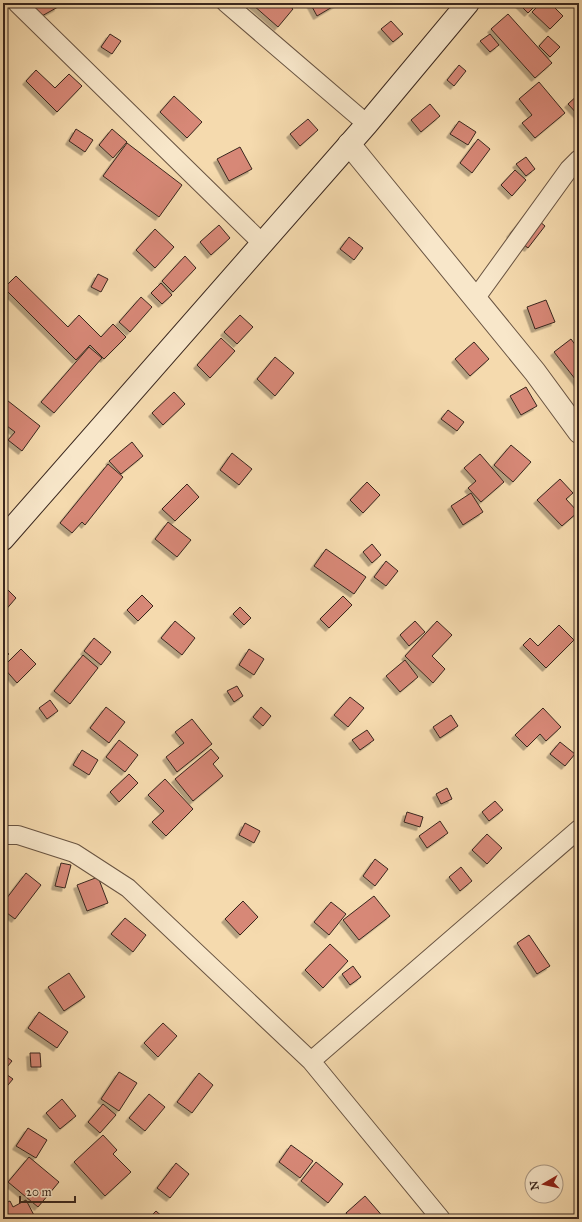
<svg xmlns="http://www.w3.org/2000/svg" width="582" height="1222" font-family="'IM FELL Great Primer',serif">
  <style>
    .building { fill: #d78877; stroke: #3a271e; filter: url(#shadow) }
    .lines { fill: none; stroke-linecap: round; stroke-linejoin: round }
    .minor-casing { stroke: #695442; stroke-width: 20 }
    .tertiary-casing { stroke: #695442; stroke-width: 24 }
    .secondary-casing { stroke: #3a271e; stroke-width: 24 }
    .minor { stroke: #f8e7ca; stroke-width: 18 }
    .tertiary { stroke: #f8e7ca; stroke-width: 22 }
    .secondary { stroke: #f8e7ca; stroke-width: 22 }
  </style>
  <defs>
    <filter id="shadow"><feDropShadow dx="-3.5" dy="3.5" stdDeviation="0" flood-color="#0004"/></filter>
  </defs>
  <rect width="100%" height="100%" fill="#f5daae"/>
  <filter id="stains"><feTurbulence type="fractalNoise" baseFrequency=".005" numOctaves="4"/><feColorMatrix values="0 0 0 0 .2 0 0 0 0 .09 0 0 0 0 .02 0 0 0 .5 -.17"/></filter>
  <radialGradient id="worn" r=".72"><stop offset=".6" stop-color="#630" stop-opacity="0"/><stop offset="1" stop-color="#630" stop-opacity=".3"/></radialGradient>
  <path class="building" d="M32 3H56L58 7 40 17Z
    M255 3H286L293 9 278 27 253 5Z
    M310 3H339L317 16Z
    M518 3H538L528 13Z
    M541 3H550L563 16 550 29 532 12Z
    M508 14 552 63 535 78 491 29Z
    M391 21 403 34 393 42 381 29Z
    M110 34 121 41 112 54 101 47Z
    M490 34 499 45 490 52 480 41Z
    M548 36 560 47 550 57 539 46Z
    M459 65 466 71 454 86 447 80Z
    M36 70 55 88 69 74 82 86 57 112 26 81Z
    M539 82 565 113 535 138 522 123 532 115 519 99Z
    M579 94V116L568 104Z
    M174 96 202 122 187 138 160 112Z
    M430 104 440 116 421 132 411 120Z
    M308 119 318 130 300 146 290 134Z
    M459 121 476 132 468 145 450 134Z
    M76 129 93 140 85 152 69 141Z
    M112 129 127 142 113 158 99 145Z
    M478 139 490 149 472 173 460 163Z
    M127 143 182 185 159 217 103 176Z
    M240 147 252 169 229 181 217 159Z
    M526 157 535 169 526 176 516 164Z
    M515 170 526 180 512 196 501 185Z
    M528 212 545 226 528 248 510 234Z
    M219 225 230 238 211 255 200 242Z
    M155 229 174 247 155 268 136 250Z
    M349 237 363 248 354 260 340 249Z
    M185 256 196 268 173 292 162 281Z
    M98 274 108 279 101 292 91 287Z
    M16 276 68 327 79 315 101 337 113 324 126 337 104 359 90 345 76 360 4 288Z
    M161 283 172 295 162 304 151 293Z
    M141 297 152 307 130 332 119 322Z
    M546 300 555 322 535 329 527 307Z
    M240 315 253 327 237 344 224 332Z
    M221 338 235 351 210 378 197 365Z
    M571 339 579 350V384L554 352Z
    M474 342 489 359 470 376 455 359Z
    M89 347 102 358 54 413 41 402Z
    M275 357 294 373 275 396 257 379Z
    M526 387 537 406 521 415 510 396Z
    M174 392 185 404 163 425 152 413Z
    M3 397 40 426 22 451 8 440 15 432 3 423Z
    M448 410 464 422 457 431 441 419Z
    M132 442 143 456 121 474 109 461Z
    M511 445 531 462 513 482 494 465Z
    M232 453 252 469 239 485 220 470Z
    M480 454 504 482 481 502 468 488 476 481 464 468Z
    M108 464 123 477 85 525 82 522 72 533 60 523Z
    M560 479 573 493 566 499 578 512 562 526 537 500Z
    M367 482 380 495 363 513 350 500Z
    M187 484 199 497 175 521 162 509Z
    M471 493 483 512 463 525 451 506Z
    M168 522 191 540 177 557 155 539Z
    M372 544 381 555 372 563 363 552Z
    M326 549 366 577 354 594 314 566Z
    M386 561 398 571 386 586 374 577Z
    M4 586 16 598 3 613V587Z
    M142 595 153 606 138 621 127 610Z
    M343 596 352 605 329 628 320 619Z
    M240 607 251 618 244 625 233 614Z
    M175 621 195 638 182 655 161 638Z
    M415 621 425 632 409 646 400 635Z
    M437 621 452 635 432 656 445 669 433 683 405 656Z
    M559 625 574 640 546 668 523 645 530 638 538 646Z
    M94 638 111 652 101 665 84 651Z
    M3 648 9 654 3 660Z
    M21 649 36 664 17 683 3 667Z
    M249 649 264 659 254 675 239 665Z
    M83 655 98 668 70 704 54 691Z
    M405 660 418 677 400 692 386 676Z
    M237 686 243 696 234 702 227 691Z
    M350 697 364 708 348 727 334 715Z
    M50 700 58 711 47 719 39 708Z
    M106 707 125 722 109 743 90 728Z
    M261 707 271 716 263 726 253 717Z
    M543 708 561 727 546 741 540 734 527 747 515 735Z
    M451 715 458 726 440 738 433 727Z
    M192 719 212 744 177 772 166 757 184 743 175 732Z
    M367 730 374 740 360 750 352 740Z
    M119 740 138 755 125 772 106 757Z
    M560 742 575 754 565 766 550 754Z
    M211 749 219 758 213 764 223 776 193 801 175 779Z
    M82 750 98 760 89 775 73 765Z
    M129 774 138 783 119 802 110 792Z
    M165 779 193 809 166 836 152 822 164 811 148 795Z
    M447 788 452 799 441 804 436 794Z
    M495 801 503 810 489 821 482 812Z
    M407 812 423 817 420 827 404 822Z
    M440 821 448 833 427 848 419 836Z
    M245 823 260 831 254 843 239 835Z
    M487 834 502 848 487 864 472 850Z
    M375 859 388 869 375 886 363 876Z
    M61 863 71 865 65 888 55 886Z
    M461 867 472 881 460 891 449 877Z
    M26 873 41 885 15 919 3 910V903Z
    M98 877 108 903 87 911 77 885Z
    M374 896 390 916 359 940 343 920Z
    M243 901 258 917 240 935 225 919Z
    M331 902 346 914 329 935 314 922Z
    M125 918 146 935 133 952 111 934Z
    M529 935 550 966 537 974 517 943Z
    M330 944 348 961 323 988 305 970Z
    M353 966 361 977 350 985 342 974Z
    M69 973 85 997 64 1011 48 987Z
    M39 1012 68 1032 57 1048 28 1028Z
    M163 1023 177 1036 158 1057 144 1043Z
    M30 1053H40L41 1067H31Z
    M3 1054 12 1061 3 1072 13 1079 3 1091Z
    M119 1072 137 1083 119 1111 101 1099Z
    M199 1073 213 1085 192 1113 177 1102Z
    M149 1094 165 1107 145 1131 129 1118Z
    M62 1099 76 1116 60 1129 46 1113Z
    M103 1104 116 1115 100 1133 88 1122Z
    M28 1128 47 1140 36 1158 16 1146Z
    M103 1135 117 1150 113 1154 131 1172 105 1196 74 1162Z
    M291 1145 313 1161 300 1178 279 1162Z
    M29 1157 59 1182 38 1207 8 1182Z
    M316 1162 343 1184 328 1203 301 1181Z
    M176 1163 189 1174 170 1198 157 1188Z
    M365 1196 385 1219H351L346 1213Z
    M26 1200 36 1219H3V1204L10 1201 13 1207Z
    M156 1211 165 1219H148Z"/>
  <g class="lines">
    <g class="minor-casing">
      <path id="minor" d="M17 3 262 243
        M226 3 367 124
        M475 299 569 169 579 159
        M3 835H18L74 853 128 888 311 1061 441 1219
        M311 1061 579 829"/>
    </g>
    <g class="tertiary-casing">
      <path id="tertiary" d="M349 144 535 372 579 432"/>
    </g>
    <g class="secondary-casing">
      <path id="secondary" d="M3 539 367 124 468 3"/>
    </g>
    <use href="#minor" class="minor"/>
    <use href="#tertiary" class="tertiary"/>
    <use href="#secondary" class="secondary"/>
  </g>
  <rect width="582" height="1222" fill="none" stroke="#f5daae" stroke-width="16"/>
  <rect x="4" y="4" width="574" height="1214" fill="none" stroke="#3a271e" stroke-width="2"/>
  <rect x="8" y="8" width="566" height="1206" fill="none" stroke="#3a271e"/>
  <g transform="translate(544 1184) rotate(261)"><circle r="19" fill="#f8e7ca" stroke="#ac9a85"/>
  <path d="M0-3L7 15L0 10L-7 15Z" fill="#8f2418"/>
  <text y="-6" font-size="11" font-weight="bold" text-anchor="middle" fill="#3a271e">N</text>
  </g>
  <path d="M20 1196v6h55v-6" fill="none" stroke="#3a271e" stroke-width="2"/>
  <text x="26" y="1196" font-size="12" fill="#3a271e" stroke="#f8e7ca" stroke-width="3" paint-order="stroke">20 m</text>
  <rect width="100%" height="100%" filter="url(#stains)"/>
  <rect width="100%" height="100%" fill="url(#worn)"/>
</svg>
